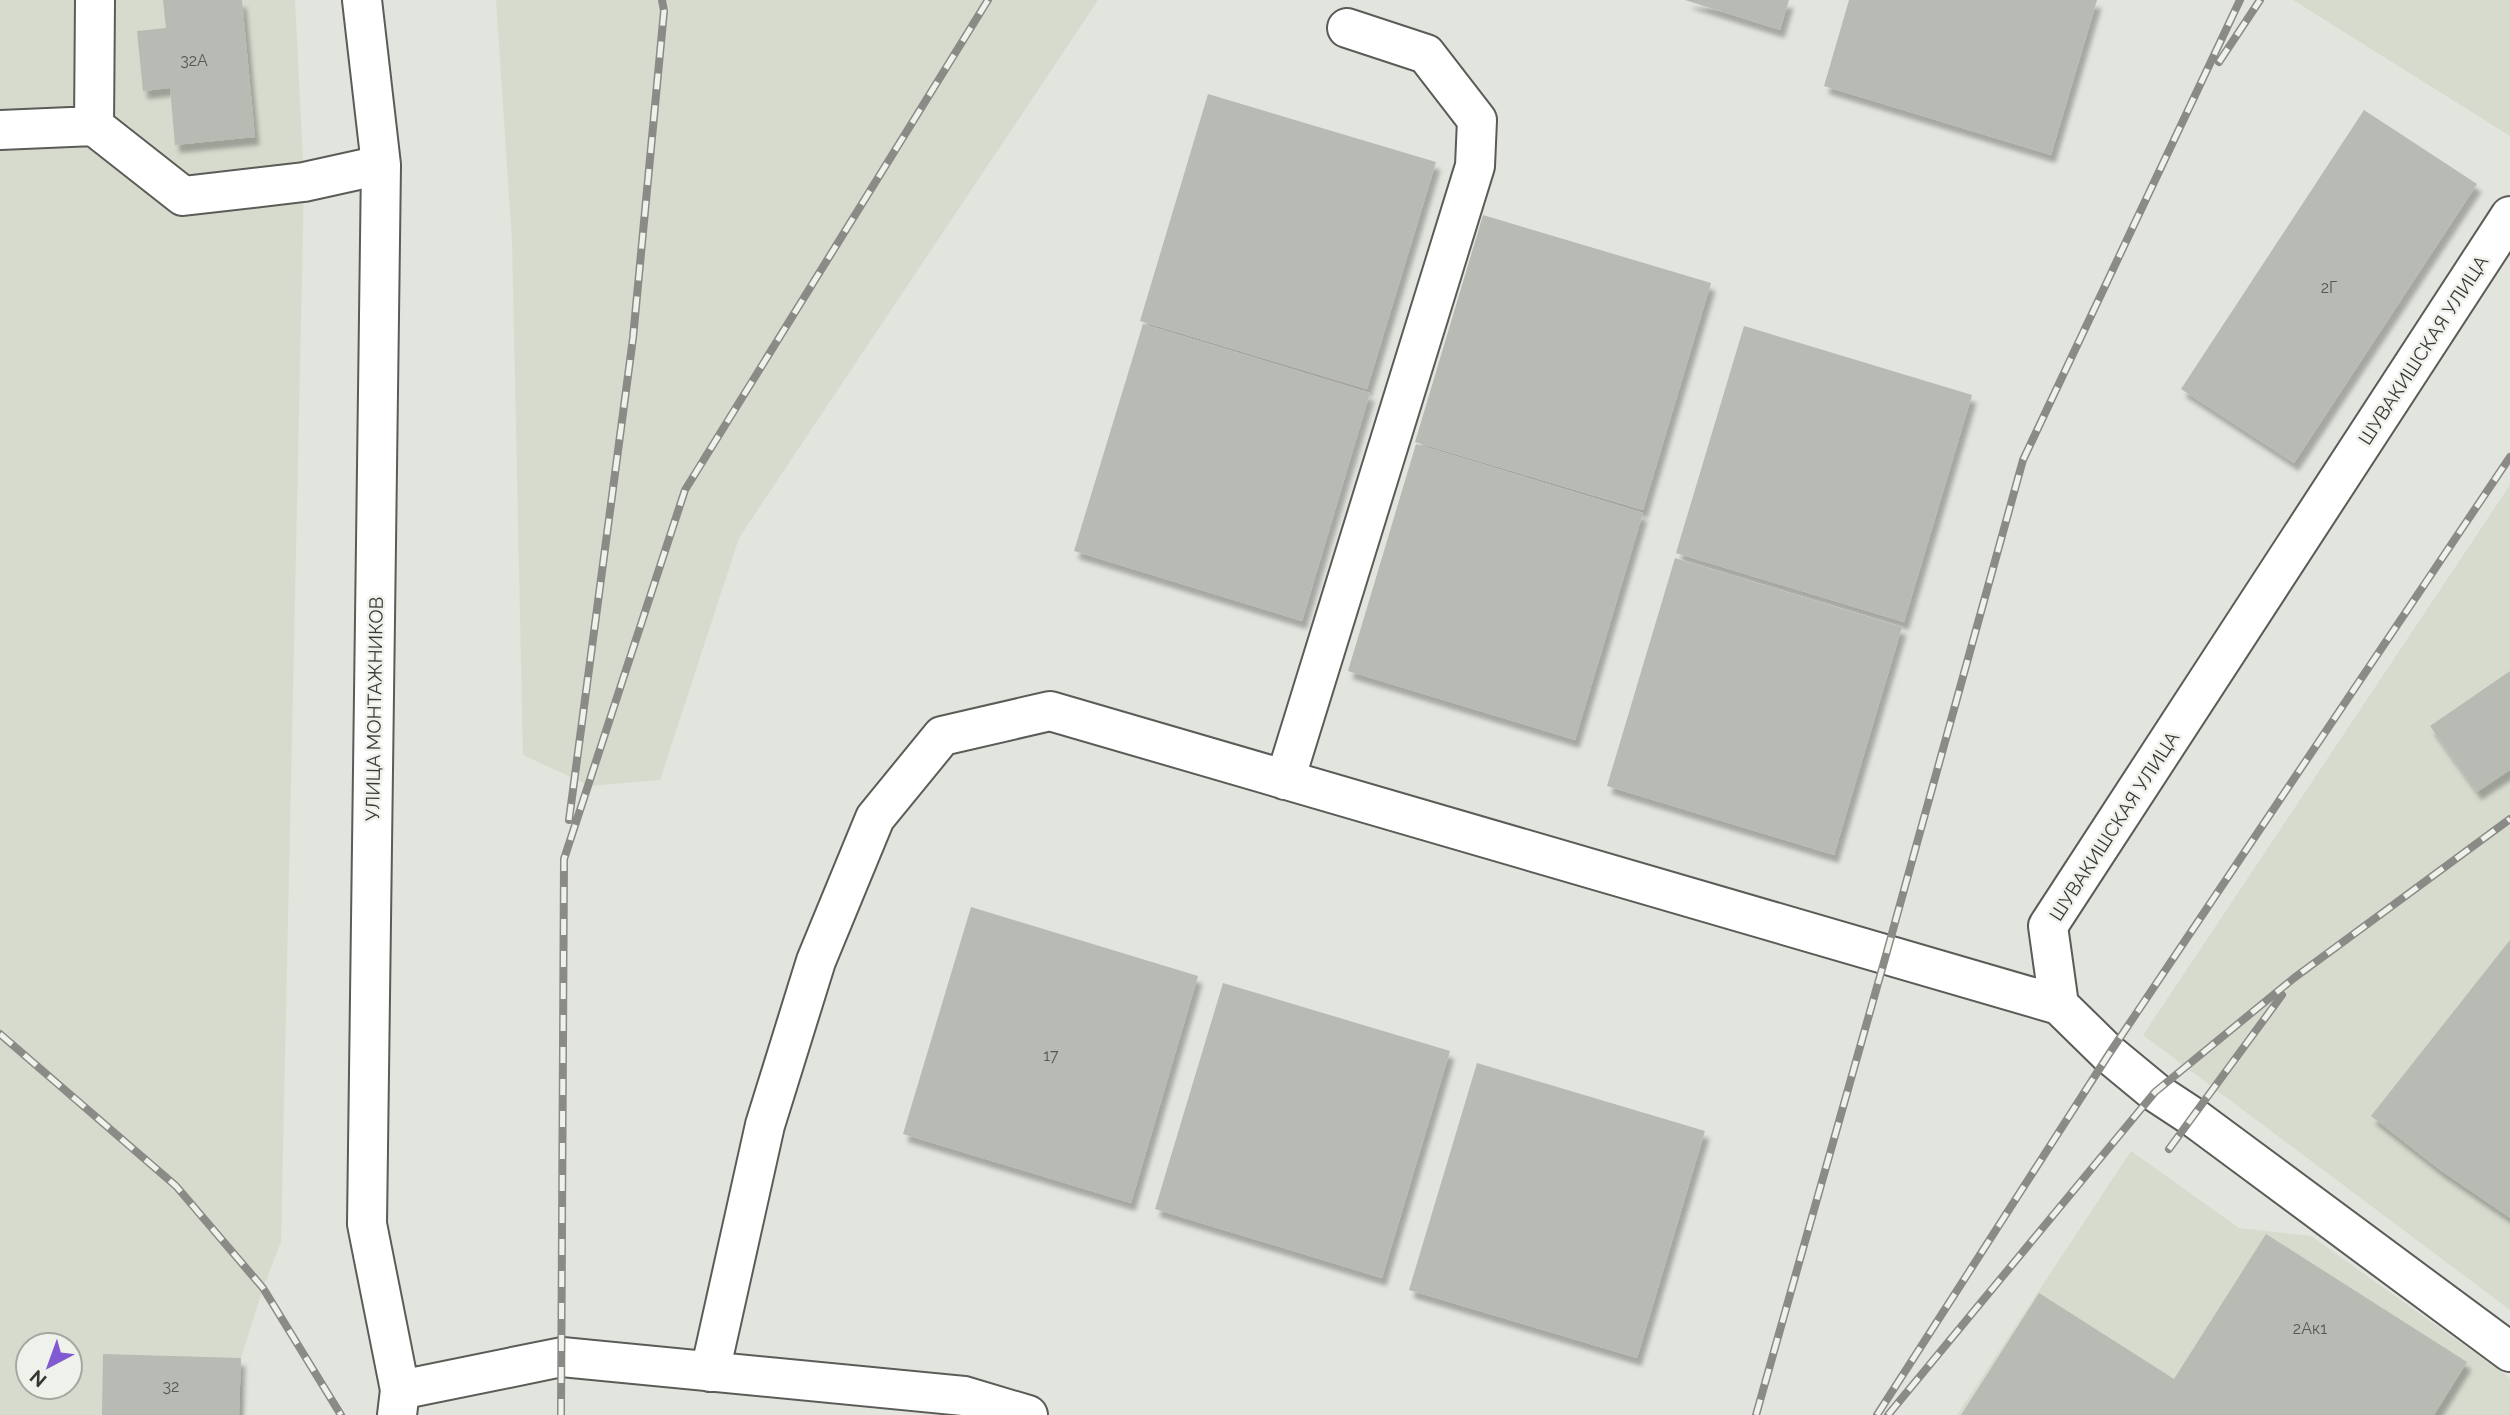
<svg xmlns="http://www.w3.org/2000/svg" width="2510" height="1415" font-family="Raleway,sans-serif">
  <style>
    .built { fill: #d7dbce; fill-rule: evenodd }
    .building { fill: #b8bab4; filter: url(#shadow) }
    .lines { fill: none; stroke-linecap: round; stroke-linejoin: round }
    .minor-casing { stroke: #5a5c57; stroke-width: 42 }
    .minor { stroke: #fff; stroke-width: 38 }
    .rail-casing { stroke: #8a8b87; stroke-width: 8 }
    .rail { stroke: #eff1eb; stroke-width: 5; stroke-dasharray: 16; stroke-linecap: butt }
    .labels { text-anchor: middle; stroke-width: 5; stroke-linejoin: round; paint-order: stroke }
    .number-label { font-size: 16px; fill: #575855 }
    .street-label { font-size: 19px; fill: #373835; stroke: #eff1eb }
  </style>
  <defs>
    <filter id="shadow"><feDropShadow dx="4.5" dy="8" stdDeviation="2" flood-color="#0004"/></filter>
  </defs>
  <rect width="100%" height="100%" fill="#e2e4de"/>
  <path class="built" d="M0 0H295L304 182 281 1242 263 1288 241 1358 243 1415H0ZM28 1345H70V1387H28Z
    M496 0H1098L739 538 660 780 590 786 523 755 512 241Z
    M2293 0H2510V136Z
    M2510 485V1310L2143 1035Z
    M2131 1151 2239 1228 2311 1236 2510 1378V1415H1957Z"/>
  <path class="building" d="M163 0H242L255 137 175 145 170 88 143 91 137 31 166 28Z
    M1685 0H1789L1780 30Z
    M1849 0H2097L2051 155 1824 86Z
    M1208 94 1436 162 1367 389 1140 321Z
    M2364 110 2477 184 2294 463 2181 389Z
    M1483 215 1711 283 1643 510 1415 442Z
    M1143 324 1370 393 1302 621 1074 551Z
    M1744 326 1972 395 1904 622 1676 553Z
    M1416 444 1643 513 1575 740 1348 671Z
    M1675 558 1902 627 1834 855 1607 786Z
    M2510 671V770L2477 792 2430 726Z
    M971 907 1198 976 1131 1203 903 1134Z
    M2510 940V1218L2440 1170 2371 1116Z
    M1223 983 1450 1051 1382 1278 1155 1209Z
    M1477 1063 1705 1131 1637 1358 1409 1290Z
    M2266 1234 2467 1362 2434 1415H1961L2039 1293 2174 1379Z
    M103 1354 241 1358 239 1415H102Z"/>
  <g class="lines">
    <g class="minor-casing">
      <path id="minor" d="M362 0 381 165 367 1224 400 1390 397 1415
        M94 126 95 0
        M0 130 94 126 183 196 304 182 381 165
        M2510 216 2048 926 2059 1005 2109 1054 2155 1092 2193 1117 2510 1352
        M1285 780 1475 166 1477 120 1426 54 1347 28
        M710 1372 765 1125 816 961 875 818 942 736 1050 711 2059 1005
        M400 1390 562 1357 964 1396 1028 1415"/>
    </g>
    <use href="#minor" class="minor"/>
    <g class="rail-casing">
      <path id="rail" d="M2219 62 2260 0
        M569 820 633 338 664 11 662 0
        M0 1034 176 1186 263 1288 341 1415
        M2169 1149 2282 995
        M561 1415 564 859 685 490 988 0
        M1756 1415 1886 955 2023 460 2240 0
        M1877 1415 2109 1054 2510 457
        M1888 1415 2155 1092 2294 978 2510 819"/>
    </g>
    <use href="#rail" class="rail"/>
  </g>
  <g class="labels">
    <g class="number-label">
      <text x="194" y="66">32А</text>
      <text x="2329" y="293">2Г</text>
      <text x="1051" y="1061">17</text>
      <text x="2310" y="1334">2Ак1</text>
      <text x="171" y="1392">32</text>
    </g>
    <g class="street-label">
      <text transform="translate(2423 350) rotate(-57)" y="7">ШУВАКИШСКАЯ УЛИЦА</text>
      <text transform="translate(374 709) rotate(-89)" y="7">УЛИЦА МОНТАЖНИКОВ</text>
      <text transform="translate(2114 826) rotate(-57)" y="7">ШУВАКИШСКАЯ УЛИЦА</text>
    </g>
  </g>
  <g transform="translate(49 1366) rotate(221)"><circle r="33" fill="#eff1eb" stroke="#a5a7a2" stroke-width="2"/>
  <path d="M0-5L12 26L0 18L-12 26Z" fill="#8159d3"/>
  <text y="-10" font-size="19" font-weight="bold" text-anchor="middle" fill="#373835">N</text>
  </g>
</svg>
